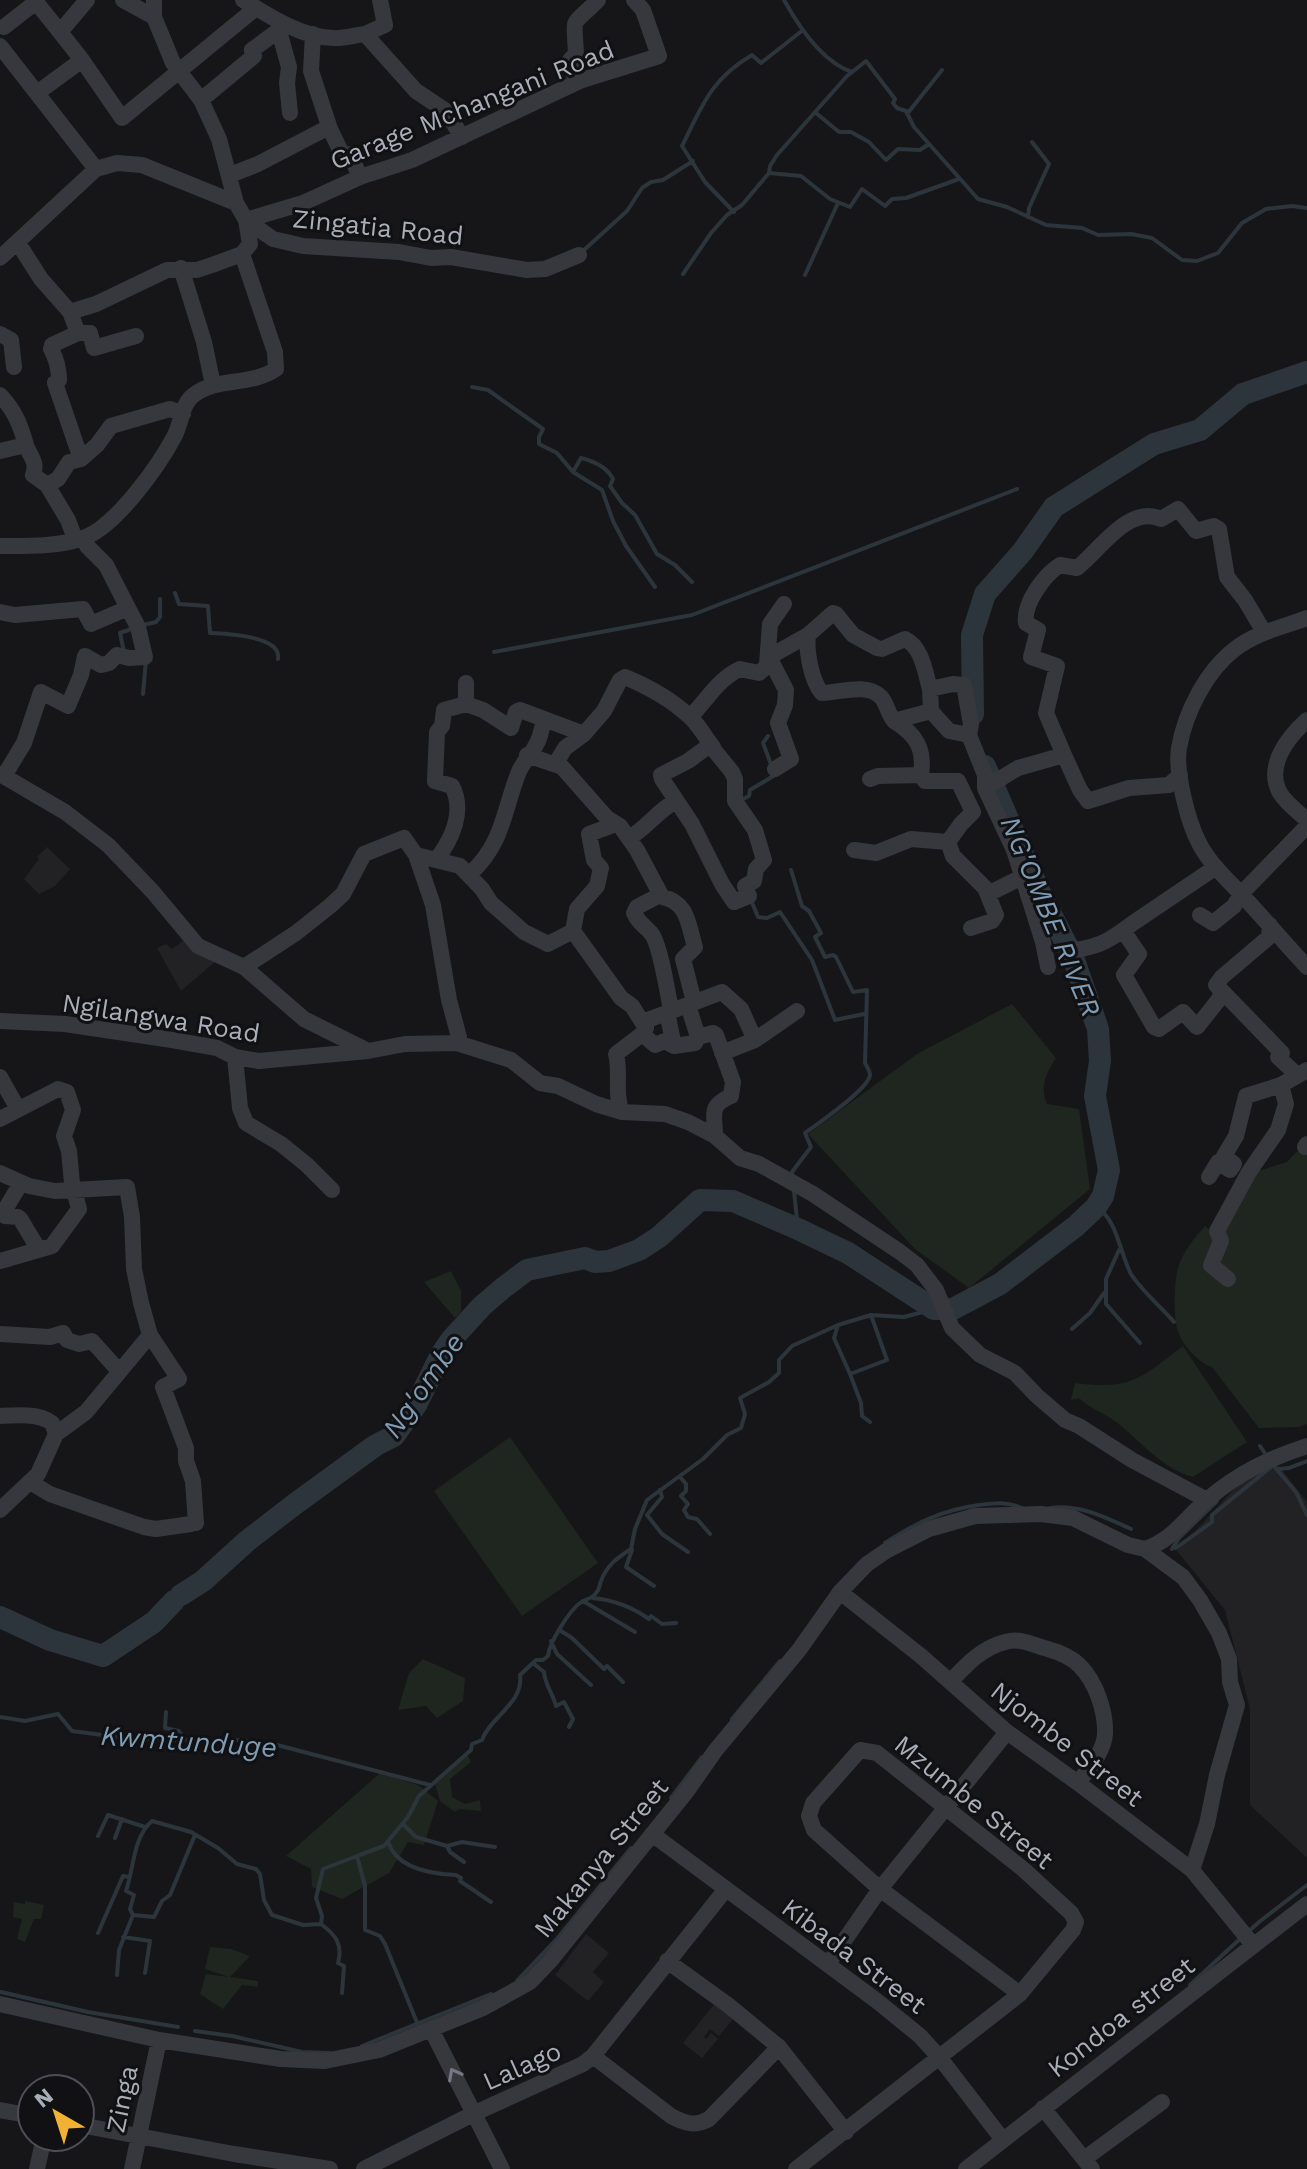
<svg xmlns="http://www.w3.org/2000/svg" width="1307" height="2169" font-family="'Work Sans',sans-serif">
  <style>
    .built { fill: #222225 }
    .green { fill: #1e261f }
    .lines { fill: none; stroke-linecap: round; stroke-linejoin: round }
    .stream { stroke: #2c353c; stroke-width: 4 }
    .river { stroke: #2c353c; stroke-width: 22 }
    .minor { stroke: #37383d; stroke-width: 16 }
    .oneway { stroke: #757881 }
    .labels { text-anchor: middle; stroke-width: 6; stroke-linejoin: round; paint-order: stroke }
    .street-label { font-size: 26px; fill: #a8adb8; stroke: #111113 }
    .water-label { font-size: 28px; font-style: italic; fill: #7f9bb3; stroke: #111113 }
  </style>
  <rect width="100%" height="100%" fill="#161618"/>
  <path class="built" d="M47 847 70 869 55 886 39 894 24 879 39 859 37 857Z
    M187 938 216 961 181 991 157 948 166 944 172 949Z
    M1268 1452 1307 1502V1858L1250 1805V1709L1225 1610 1177 1551Z
    M586 1934 609 1953 593 1972 604 1982 588 2001 555 1975Z
    M715 2003 734 2018 719 2036 710 2029 704 2037 706 2039 711 2033 718 2039 702 2058 683 2043Z"/>
  <path class="green" d="M1012 1004 1056 1058C1047 1072 1039 1087 1047 1104L1079 1109 1090 1189 969 1288 915 1249 808 1134 917 1054Z
    M1307 1141V1424L1299 1427 1259 1428 1212 1367C1199 1363 1182 1345 1178 1331 1173 1319 1174 1281 1178 1268 1182 1253 1195 1237 1205 1226L1216 1236 1249 1174 1287 1162Z
    M451 1271 461 1291V1312L455 1318 424 1282Z
    M1183 1346 1247 1442 1193 1477C1162 1469 1141 1441 1116 1422 1104 1413 1089 1408 1079 1398L1071 1400 1075 1383C1131 1390 1140 1379 1183 1346Z
    M510 1437 598 1563 522 1616 434 1491Z
    M423 1659 465 1678 463 1701 437 1718 426 1706 398 1710 409 1673Z
    M467 1754 471 1762 450 1779 452 1797 465 1804 480 1800 481 1811 459 1809 455 1812 440 1801 435 1784Z
    M380 1773 418 1785 438 1801 424 1845 408 1842 389 1873 342 1899 312 1887 311 1869 286 1856Z
    M25 1901 44 1905 41 1919H34L25 1942 17 1939 22 1919 13 1917 14 1902 25 1904Z
    M210 1947 231 1949 250 1956 230 1977 258 1981V1987L242 1985 223 2009 200 1994 206 1974 229 1977 205 1969Z"/>
  <g class="lines">
    <path class="stream" d="M784 0C799 27 822 62 852 72
      M816 113 839 132H851L869 142 886 160 898 149 920 150 929 144
      M907 114 942 70
      M769 173 770 166 777 155 847 76 866 61 895 99 893 103 897 108 906 111 914 127 978 199 1007 207 1046 225 1082 228 1098 235 1131 234 1152 238 1182 260 1197 261 1218 253 1242 223 1266 209 1292 206 1307 208
      M734 212 705 182 682 146C702 106 711 79 752 55L761 63 803 30
      M1028 217 1029 208 1049 164 1032 142
      M584 250 627 211 642 188 651 182 663 180 693 161
      M683 274 711 233 727 215 742 205 769 173 801 176 830 199 850 207 862 189 885 206 892 199 906 198 959 179
      M805 275 838 203
      M472 387 488 390 543 429 539 437V444L557 453 573 472 581 458C593 461 607 467 613 479L610 486 622 503 635 515 657 554 675 565 692 582
      M573 472 602 490 613 521 626 546 655 587
      M175 593 179 604 208 606 210 633C228 634 282 636 278 659
      M143 625 156 622 160 617V599
      M124 652 120 633 134 628
      M494 652 692 615 1017 489
      M143 694 146 660
      M768 736 763 743 772 767
      M742 803 743 799 749 796 750 790 775 775
      M791 870 802 906 809 911 821 933 815 937 825 957 833 955 836 957 853 992 867 990 865 1063C867 1067 870 1071 870 1075 868 1090 817 1124 805 1133L811 1147 792 1172 793 1178
      M751 900 758 917 767 918 780 912 812 960 835 1020 864 1014
      M794 1191 798 1229
      M1096 1207C1117 1218 1120 1254 1131 1274 1141 1290 1162 1308 1174 1322
      M1119 1250 1106 1279V1304L1140 1343
      M838 1325 834 1338 850 1374
      M1072 1329 1090 1313 1104 1293
      M870 1422 862 1416 861 1403 850 1374 887 1360 871 1315
      M1260 1446 1266 1455
      M1272 1464 1296 1492 1307 1515
      M1279 1469 1289 1468 1307 1461
      M680 1477 686 1484V1491L681 1496 688 1504 684 1510 688 1517 697 1519 710 1534
      M660 1490 662 1497 647 1515 662 1534 688 1552
      M1050 1508C1079 1504 1105 1517 1131 1529
      M885 1543C916 1523 942 1510 979 1505 995 1503 1006 1501 1022 1508
      M1173 1547 1176 1548 1212 1522V1515L1271 1467
      M1172 1549 1179 1538 1217 1501
      M632 1550 626 1567 654 1586
      M593 1598C614 1600 632 1607 649 1619L651 1616 662 1624 676 1623
      M583 1601 635 1632
      M561 1631 572 1638 604 1669 607 1666 623 1682
      M551 1641 557 1654 591 1685
      M533 1663 544 1672C545 1685 553 1694 556 1706L564 1702 573 1719 569 1727
      M166 1712 165 1728 179 1731 185 1740
      M0 1717 25 1721 58 1714 72 1731 125 1738 217 1741 229 1739 277 1745 430 1785
      M732 1719 780 1661
      M671 1798 702 1757
      M403 1824 416 1837 447 1846 450 1852 464 1862
      M98 1836 108 1815 145 1827
      M115 1838 122 1819
      M388 1842C397 1869 431 1874 456 1875L461 1878 460 1881 491 1902
      M447 1846 462 1842 495 1847
      M133 1915 130 1909 134 1895 126 1891C134 1868 133 1837 152 1821L191 1832 218 1848 237 1864 256 1869 260 1874 264 1900 272 1915 303 1925 321 1924 322 1916 316 1898 323 1869 357 1856
      M1259 1922 1307 1885
      M321 1924C336 1935 343 1945 338 1963L344 1966 342 1993
      M1249 1931 1258 1923
      M98 1933 123 1876 129 1877
      M123 1937 150 1941 145 1973
      M117 1975 119 1950 133 1915 154 1917 162 1901 170 1895 195 1835
      M517 1981 556 1940 631 1848
      M1190 1985 1242 1937
      M1 1992 88 2012 178 2027
      M418 2025 385 1944 380 1936 365 1930V1886L357 1856 384 1846 408 1817 419 1796 471 1750 472 1744 482 1740C490 1717 524 1703 520 1675L536 1660H543L548 1656C549 1643 569 1611 580 1603 585 1599 592 1599 596 1593 601 1587 598 1588 601 1581 607 1565 617 1558 631 1549L635 1529 647 1500 703 1459 727 1435 741 1428 745 1414 740 1398 769 1382 779 1373V1360L792 1346 838 1325 871 1315 904 1317 934 1309
      M195 2031 232 2036 302 2052 330 2053
      M362 2046 491 1994"/>
    <path class="river" d="M973 714 972 635 985 594 1023 551 1054 507 1154 444 1200 430 1243 394 1307 372
      M181 1595 203 1581 247 1541 295 1504 376 1445 394 1436 416 1405 442 1353 451 1340 482 1306 503 1288 527 1270 585 1258 595 1262 609 1261 639 1250 659 1237 700 1200 733 1201 798 1229 848 1253 934 1309H953L1000 1284 1076 1226 1096 1207 1103 1196 1109 1170 1095 1096 1100 1061 1098 1029 1073 957 1040 893 985 766
      M0 1617 50 1640 103 1656 154 1622 174 1601"/>
    <path class="minor" d="M123 0 154 17
      M154 0V17L173 63 201 100 219 139 236 203
      M243 0C269 16 301 37 333 38 343 39 355 35 365 34L416 91 446 111 462 137
      M4 27 36 2 60 32
      M279 31 289 67 287 83 290 113
      M313 34 311 71 330 129
      M365 34 385 25 380 0
      M0 46 96 169
      M82 60 122 118 256 8
      M576 83 570 60 576 54C574 12 570 29 598 0
      M37 93 82 60 60 32 87 0
      M201 100 254 56 252 50 286 25
      M230 175 258 164 327 128 330 129 343 156 350 154 360 177
      M18 243 41 279 70 312 78 333H90L94 348 136 336
      M0 258 96 169 117 163 142 165 236 203 246 220 273 239 303 246 399 252 431 258 451 257 527 270 545 269 579 255
      M181 268 204 342 213 385
      M70 312 96 304 167 270H197L212 265 242 254 250 244 246 220 303 203 360 177 412 160 582 80 659 56 643 10 634 0
      M78 333 52 345 51 349C57 360 59 369 59 380L55 383 81 459
      M0 334 11 340 14 367
      M0 395C15 411 20 424 26 445 30 457 38 462 33 475L47 485 58 479 69 462 81 459 97 445 111 426 170 409 183 414
      M0 451 26 445
      M47 485 68 520 75 539
      M0 546C26 546 61 547 86 537 117 524 158 467 174 437 182 423 181 403 195 394 219 377 251 386 276 369L275 352 242 254
      M0 612 15 615 83 609 91 624 128 608 106 565 87 546 84 538
      M1307 618C1283 627 1255 633 1235 649 1206 671 1185 713 1179 748 1175 772 1188 822 1199 843 1209 863 1227 879 1242 895 1264 919 1285 943 1307 967
      M808 635C806 650 811 681 822 693 839 693 867 682 881 697 887 704 888 714 894 721L931 711 949 731 969 735
      M769 657 808 635 833 613 836 614 853 635 877 648 882 649 905 639C922 647 925 672 930 689
      M767 664 770 624 784 604
      M466 704 483 710 511 728 516 712 520 710 584 734 604 711 620 680 625 677C649 687 671 699 690 717 699 725 705 737 713 747
      M931 711 930 689 953 684 964 685 971 724 969 735 985 775V788L1014 850 1043 942 1048 967
      M690 717C707 700 718 679 740 669L759 673 767 666 769 657 786 690 785 705 778 723 791 759 775 769
      M1307 720C1288 737 1265 766 1280 793 1286 803 1298 812 1307 820
      M894 721C916 734 925 749 921 775
      M710 745 732 772 735 779V801L755 830 764 860 756 869 754 881 745 886 749 896 734 902 722 884 692 824 662 779 661 775 688 761Z
      M527 755 562 767 607 818 620 826 637 850 662 897C688 902 688 924 695 947L683 959 694 1002
      M1064 755 1046 713 1057 666 1031 657 1038 630 1026 623C1023 604 1044 575 1060 565L1077 568C1099 551 1129 504 1161 519L1178 509 1196 531 1214 526 1219 529 1227 577 1245 600 1264 632
      M556 763 565 748 584 734
      M0 774 65 812 108 845 153 892 198 946 244 967 304 1019 364 1049
      M4 776 24 743 41 692 68 706 81 675 85 656 101 665 109 663 117 655 129 658 145 657 138 627 128 608
      M870 779 878 776 921 775 925 781H958L973 812 961 824 948 842
      M985 788 1018 768 1064 755 1080 790 1088 801 1129 788 1169 785 1180 775
      M629 838C647 828 658 810 676 801
      M948 842 953 856 985 888 996 915 992 921 971 928
      M854 850 876 853 911 839 948 842
      M416 855 433 905 449 1000 459 1037 457 1043
      M436 860C452 839 465 811 452 786L435 781 437 732 442 726 444 710 466 704V683
      M468 873H471C503 843 503 813 518 774 522 762 532 754 537 743 542 735 540 727 546 720
      M988 894 1022 877
      M660 895 637 907 634 913C639 924 644 925 651 933 660 943 668 995 671 1010
      M1200 915 1213 923 1234 906 1241 894 1307 826
      M573 931 577 909 597 886 601 868 594 860 589 834 616 824
      M1124 932 1139 954 1124 975 1154 1027 1159 1029 1183 1012 1197 1027 1220 998 1221 990 1216 985 1222 977 1269 937 1270 925
      M1075 950C1109 945 1116 934 1142 917 1167 900 1191 884 1216 867
      M244 967 296 933 330 906 343 894 364 854 404 838 416 855 460 866 482 889 491 903 524 932 548 944 573 931 621 998 632 1006 646 1028 642 1034 616 1054C621 1073 614 1093 622 1112
      M1221 990 1282 1053 1278 1057 1297 1075
      M688 1005 698 1037 713 1033 716 1035 733 1082 731 1096C708 1106 715 1114 715 1136
      M667 1012 674 1046
      M0 1021 65 1024 172 1040 217 1048 235 1057 259 1061 368 1051 405 1044 457 1043 511 1060 540 1083 558 1086 596 1104 622 1112 665 1114 688 1122 715 1136 740 1158 759 1164 813 1194 900 1252 917 1265 936 1290 952 1328 980 1355 1015 1373 1037 1396 1065 1420 1079 1426 1132 1460 1207 1500
      M646 1028 645 1021 722 992 741 1009 755 1040
      M642 1034 655 1045 665 1041 674 1046 695 1043 698 1037
      M722 1053 755 1040 797 1011
      M235 1057 240 1108 246 1123 281 1144 307 1165 332 1190
      M0 1077 18 1109
      M0 1119 58 1089 67 1092 73 1110 64 1136 69 1151 72 1183 79 1209 52 1246 0 1261
      M1305 1147 1307 1144
      M0 1173 29 1186 55 1191 127 1187 132 1217 134 1269 141 1303 150 1335 179 1379 163 1387 186 1448V1461L193 1481 196 1523
      M1209 1177 1218 1162 1230 1170 1234 1164 1224 1156 1236 1136 1246 1096 1281 1085 1307 1070
      M21 1183 3 1213 5 1216 18 1217 21 1220 39 1250
      M1228 1279 1211 1265 1221 1241 1217 1231 1249 1172 1278 1130 1286 1104 1281 1085
      M0 1334 50 1337 63 1333 67 1340 79 1344 92 1341 119 1371
      M0 1416C16 1415 39 1413 52 1423L56 1434
      M30 1482 50 1494 144 1527 156 1529 191 1524
      M0 1510 38 1474 56 1434 86 1412 150 1335
      M1145 1549C1173 1540 1186 1517 1208 1499 1238 1473 1270 1458 1307 1446
      M840 1592 921 1656 1007 1732 1078 1783 1192 1870 1253 1945
      M951 1681C967 1664 982 1648 1005 1642 1019 1638 1029 1643 1041 1647 1055 1651 1069 1655 1080 1666 1096 1682 1106 1712 1105 1734 1104 1752 1088 1769 1078 1783
      M652 1834 877 2001 920 2036 940 2058 1003 2140
      M667 1961 728 2005 779 2047 846 2132
      M828 1964 880 1889 1007 1732
      M0 2004 159 2040 281 2059 325 2061 379 2050 483 2008 530 1982 551 1960 687 1791 715 1751 799 1650 840 1592 867 1564 886 1551 929 1529 975 1516 1041 1514 1073 1518 1128 1545 1145 1549 1183 1577 1200 1600 1219 1633 1229 1659 1230 1682 1237 1705 1217 1775 1207 1824 1192 1870
      M431 2029 502 2169
      M593 2056 671 2116C684 2123 695 2127 709 2119L779 2047
      M1043 2108 1092 2169
      M0 2110 32 2116
      M80 2125 234 2154 330 2169
      M1084 2159 1162 2102
      M37 2169 44 2137
      M132 2169 159 2040
      M364 2169 475 2113 583 2064 593 2056 726 1889
      M796 2169 1020 1994 1073 1930 1076 1922 1071 1913 1023 1869 877 1753 860 1750 813 1803 809 1816 814 1830 880 1889 1020 1994
      M966 2169 1307 1904"/>
  </g>
  <defs><path id="oneway-chevron" d="M-2-3.5L2.5 0L-2 3.5" fill="none" stroke-width="1.6" stroke-linecap="round" stroke-linejoin="round" transform="scale(2)"/></defs>
  <use class="oneway" href="#oneway-chevron" transform="translate(454 2074) rotate(-118)"/>
  <g class="labels">
    <g class="street-label">
      <text transform="translate(472 105) rotate(-22)" y="9">Garage Mchangani Road</text>
      <text transform="translate(378 227) rotate(6)" y="9">Zingatia Road</text>
      <text transform="translate(161 1018) rotate(9)" y="9">Ngilangwa Road</text>
      <text transform="translate(1067 1744) rotate(38)" y="9">Njombe Street</text>
      <text transform="translate(974 1802) rotate(39)" y="9">Mzumbe Street</text>
      <text transform="translate(601 1858) rotate(-51)" y="9">Makanya Street</text>
      <text transform="translate(854 1956) rotate(37)" y="9">Kibada Street</text>
      <text transform="translate(1121 2017) rotate(-38)" y="9">Kondoa street</text>
      <text transform="translate(522 2066) rotate(-24)" y="9">Lalago</text>
      <text transform="translate(122 2099) rotate(-78)" y="9">Zinga</text>
    </g>
    <g class="water-label">
      <text transform="translate(1051 916) rotate(67)" y="10">NG'OMBE RIVER</text>
      <text transform="translate(423 1385) rotate(-55)" y="10">Ng'ombe</text>
      <text transform="translate(189 1741) rotate(4)" y="10">Kwmtunduge</text>
    </g>
  </g>
  <g transform="translate(56 2113) rotate(321)"><circle r="38" fill="#111113" stroke="#4d4f55" stroke-width="2"/>
  <path d="M0-6L14 30L0 20L-14 30Z" fill="#f2b134"/>
  <text y="-12" font-size="22" font-weight="bold" text-anchor="middle" fill="#a8adb8">N</text>
  </g>
</svg>
